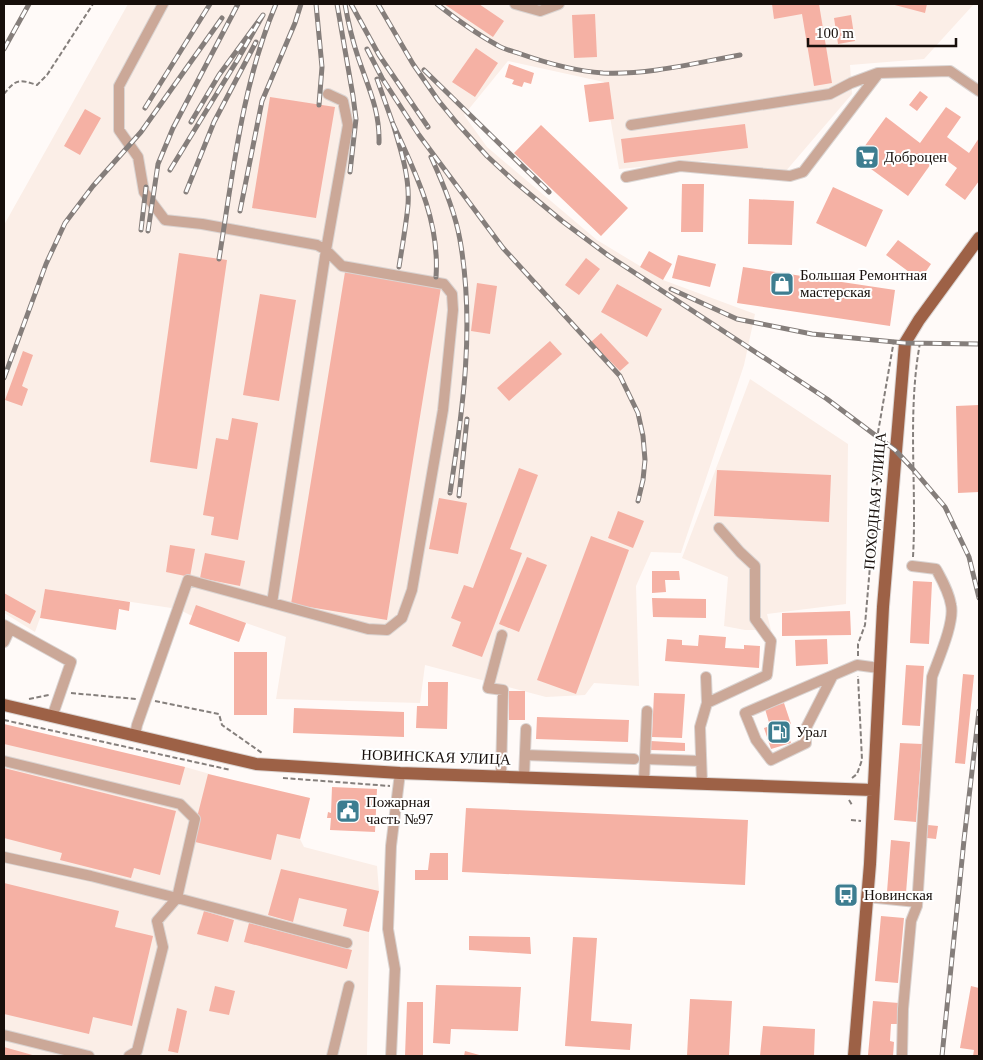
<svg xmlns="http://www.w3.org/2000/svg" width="983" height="1060" font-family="'Times New Roman',serif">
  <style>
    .built { fill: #fbeee7 }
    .building { fill: #f5b1a4 }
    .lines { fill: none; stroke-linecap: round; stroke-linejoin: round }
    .minor-casing { stroke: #dad4d2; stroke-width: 12 }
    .major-casing { stroke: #dad4d2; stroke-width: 14 }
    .path { stroke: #857f7c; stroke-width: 2; stroke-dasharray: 5 2.5; stroke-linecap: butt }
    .minor { stroke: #cba898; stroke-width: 10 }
    .major { stroke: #9d6146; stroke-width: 12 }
    .rail-casing { stroke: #857e7b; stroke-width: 5 }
    .rail { stroke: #fff; stroke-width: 3; stroke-dasharray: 9; stroke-linecap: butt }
    .labels { text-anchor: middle; stroke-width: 4; stroke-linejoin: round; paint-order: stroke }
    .poi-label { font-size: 15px; fill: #170f0b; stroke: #fff; text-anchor: start }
    .street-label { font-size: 15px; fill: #170f0b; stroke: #fff }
  </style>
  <rect width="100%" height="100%" fill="#fffaf8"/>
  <path class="built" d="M128 4H974L924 59 850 65 852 94 785 172 704 161 619 169 604 82 508 61 464 115 487 147 597 240 663 280 755 314 744 365 681 553 651 552 636 586 639 686 594 683 585 695 546 697 425 665 420 703 276 699 286 637 246 623 239 642 189 624 192 616 178 609 45 589 40 618 35 632 4 613V225Z
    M750 379 848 444 846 604 767 614 771 630H745L724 626 728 577 682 558Z
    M4 726 185 767 263 789 310 798 300 839 304 847 377 866 379 891 369 932 367 1056H4Z"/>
  <path class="building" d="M444 4H479L504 21 493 37Z
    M772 4H819L832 83 814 86 802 14 774 19Z
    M891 4H927L925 13Z
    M595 14 597 57 574 58 572 15Z
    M851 15 855 41 838 44 834 18Z
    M476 48 498 63 475 97 452 82Z
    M509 64 534 73 531 84 524 82 522 87 512 84 514 80 505 77Z
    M609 82 614 119 589 122 584 85Z
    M920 91 928 97 917 111 909 105Z
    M270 97 335 107 316 218 252 208Z
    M946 107 961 117 947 137 969 153 979 138V181L965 200 945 185 957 168 938 154 908 196 856 158 886 117 920 143Z
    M85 109 101 118 80 155 64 146Z
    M745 124 748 148 624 163 621 139Z
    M541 125 628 208 601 236 514 153Z
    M682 184H704L703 232H681Z
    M833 187 883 210 866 247 816 223Z
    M749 199 794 201 792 245 748 244Z
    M898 240 931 264 920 280 886 255Z
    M649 251 672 264 663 280 640 267Z
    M179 253 227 260 197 469 150 462Z
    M678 255 716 264 710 287 672 278Z
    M586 258 600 269 579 295 565 285Z
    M743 267 895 290 890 326 737 303Z
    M345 272 441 287 387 620 291 604Z
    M477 283 497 286 490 334 471 331Z
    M617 284 662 309 647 337 601 312Z
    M260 294 296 300 279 401 243 395Z
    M601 333 629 363 620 371 591 342Z
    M550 341 562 354 509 401 497 388Z
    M23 351 33 355 22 386 28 389 22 406 5 400Z
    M979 405V492L958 493 956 406Z
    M232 418 258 423 238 540 211 535 214 517 203 515 216 438 228 440Z
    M519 468 538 475 510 549 522 553 482 657 452 646 461 622 451 618 464 585 473 588Z
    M717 470 831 475 829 522 714 516Z
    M439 498 467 503 458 554 429 549Z
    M618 511 644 521 633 548 608 538Z
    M591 536 629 550 576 694 537 680Z
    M170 545 195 549 190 577 166 572Z
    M205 553 245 561 240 586 200 578Z
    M527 557 547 565 519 632 499 624Z
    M652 571H679L680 580H665L666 592 652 593Z
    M913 581 932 582 929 644 910 643Z
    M45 589 130 602 129 611 119 609 116 630 40 618Z
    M4 593 36 611 30 624 4 610Z
    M652 598 706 599V618L653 617Z
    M196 605 246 623 239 642 189 624Z
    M850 611 851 635 782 636V613Z
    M699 635 726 637 725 648 744 649V645L760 646 759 668 665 661 667 639 682 640V645L698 646Z
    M827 639 828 664 796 666 795 640Z
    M234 652H267V715H234Z
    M906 665 924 666 920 726 902 725Z
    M963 674 974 675 965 764 955 763Z
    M428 682H448L447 729 416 728 417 706H428Z
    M509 691H525V720H509Z
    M654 693 685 694 682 738 652 737Z
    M784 703 791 724 785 726 791 743 771 749 764 728 770 726 765 709Z
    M294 708 404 712V737L293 733Z
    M537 717 629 720 628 742 536 739Z
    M4 724 185 767 180 785 4 744Z
    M651 741 685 743V751L650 750Z
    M900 743 922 744 916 822 894 820Z
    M4 768 176 811 160 875 134 868 131 878 60 860 62 853 4 838Z
    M208 774 310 798 300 839 277 834 271 860 191 841Z
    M332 787 377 789 375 832 330 830 331 818H327L328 812 331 813Z
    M466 808 748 820 745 885 462 872Z
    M928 825 938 826 936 839 927 838Z
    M891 840 910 842 906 893 887 892Z
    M430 853H448V880H415V870H428Z
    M281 869 379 891 369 932 343 926 347 909 299 898 293 922 268 915Z
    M4 883 119 911 115 927 153 936 132 1026 93 1017 89 1034 4 1014Z
    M204 911 234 920 228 942 197 934Z
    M881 916 904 918 898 983 875 981Z
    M249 923 352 950 347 969 244 942Z
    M469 936 530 937 531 954 469 950Z
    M573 937 597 938 591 1021 632 1024 630 1050 565 1046Z
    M436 985 521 987 518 1031 451 1029 450 1044 433 1043Z
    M215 986 235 991 229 1015 209 1011Z
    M971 986 979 988V1056H973L974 1050 960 1048Z
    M690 999 732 1001 729 1056H687Z
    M873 1001 899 1003 897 1024H891L890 1041 894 1042 893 1056 868 1055Z
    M407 1002H423V1056H405Z
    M177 1008 187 1011 178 1053 168 1051Z
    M763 1026 815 1029 814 1056H760Z
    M4 1047 36 1056H4Z
    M465 1051 483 1056H464Z"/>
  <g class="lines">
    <g class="minor-casing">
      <path id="minor" d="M515 4 540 11 559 4
        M631 125 830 94 851 83 878 73 950 71 979 91
        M626 177 680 166 790 176 803 172 878 74
        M272 603 326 250 348 125 343 101 328 94
        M4 625 71 662 52 717
        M4 642 10 629
        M832 677 806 728V743L771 760 756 740 745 713 857 665 879 668
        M707 703 767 675 771 641 755 619V566L740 552 719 528
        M135 735 137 725 188 580 368 629 387 630 402 618 412 590 443 410 453 310 452 294 444 284 342 266 326 250 317 245 202 224 165 220 144 192 138 157 119 130V86L163 4
        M525 755 634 759
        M645 759 701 761
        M4 761 180 804 195 819 177 898 157 921 163 947 137 1051 129 1056
        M501 776 503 690 488 688 502 635
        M524 777 526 729
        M644 781 647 711
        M702 783 700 727 707 703 706 677
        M4 857 91 876 177 898 347 943
        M867 897 917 902
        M4 1035 89 1056
        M332 1056 349 986
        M391 1056 395 969 388 929 391 846 400 773
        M902 1056 903 1009 911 921 917 906 932 677C938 660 955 622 951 605 949 592 942 580 936 569L912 566"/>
    </g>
    <g class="major-casing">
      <path id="major" d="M4 705 256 764 400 773 873 790
        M854 1056 870 864 883 607 905 343 919 320 979 238"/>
    </g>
    <path class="path" d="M4 94C16 79 19 79 37 85L47 75 93 4
      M913 557C917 486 907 413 920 343
      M858 656V644L865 625 878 472 876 444 894 340
      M71 693 136 699
      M29 699 49 695
      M155 701 219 714 222 725 262 753
      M4 720 231 770
      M283 778 390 786
      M852 778 857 774 862 760 858 676
      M849 800 852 805
      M851 820 861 821"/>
    <use href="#minor" class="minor"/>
    <use href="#major" class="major"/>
    <g class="rail-casing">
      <path id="rail" d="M316 4 322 67 319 105
        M337 4 353 96 356 119 350 172
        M345 4C348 22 352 39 358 57 368 87 380 110 379 143
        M351 4 379 55 428 127
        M378 4 413 64 438 100 456 122 487 156 514 181 562 221 609 256 827 399 895 450 912 468 945 507 969 557 979 598
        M437 4C456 19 475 33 497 45 503 49 511 51 518 53 546 63 574 71 603 73 648 75 695 63 740 55
        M4 49 29 4
        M367 49 382 78 419 135 503 248 620 376 638 413 643 436 645 460 643 480 638 501
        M424 70 549 192
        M377 79 393 124
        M145 108 210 4
        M431 157C443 183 455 211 460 240 475 325 463 409 450 493
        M170 170 238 59 263 15 219 75 191 122
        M186 192 214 122 256 42
        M240 211 262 101 295 23 301 4
        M141 230 146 187
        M148 231 158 164 173 128 238 4
        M219 259C233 173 242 84 276 4
        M399 267C402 247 406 226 408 205 410 178 401 150 393 124 416 174 440 221 436 277
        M671 289 737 319 812 334 905 343 979 344
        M4 378 46 264 65 223 93 186 141 132 222 18
        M459 496 467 419
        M942 1056 964 840 979 711"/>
    </g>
    <use href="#rail" class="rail"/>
  </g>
  <defs>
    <g id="supermarket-square" transform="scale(1.25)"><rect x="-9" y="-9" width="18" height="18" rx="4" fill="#3d7d90" stroke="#fff"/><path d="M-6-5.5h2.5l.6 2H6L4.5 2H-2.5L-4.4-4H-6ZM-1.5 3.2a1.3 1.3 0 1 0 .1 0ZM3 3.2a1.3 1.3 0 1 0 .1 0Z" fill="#fff"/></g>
    <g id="shop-square" transform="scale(1.25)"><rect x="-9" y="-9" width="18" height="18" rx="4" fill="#3d7d90" stroke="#fff"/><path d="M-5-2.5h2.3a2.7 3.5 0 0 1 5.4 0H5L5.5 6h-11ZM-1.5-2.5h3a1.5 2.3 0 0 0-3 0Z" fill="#fff"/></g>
    <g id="fuel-square" transform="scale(1.25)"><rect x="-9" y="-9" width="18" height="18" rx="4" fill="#3d7d90" stroke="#fff"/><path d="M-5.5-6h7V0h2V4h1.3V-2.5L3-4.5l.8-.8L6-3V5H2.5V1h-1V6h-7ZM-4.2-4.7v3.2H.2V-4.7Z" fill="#fff"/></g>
    <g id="civic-square" transform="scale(1.25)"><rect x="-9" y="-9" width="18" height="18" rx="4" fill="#3d7d90" stroke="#fff"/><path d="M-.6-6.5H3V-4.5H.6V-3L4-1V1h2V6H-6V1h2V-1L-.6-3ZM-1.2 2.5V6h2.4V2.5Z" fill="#fff"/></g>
    <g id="bus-square" transform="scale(1.25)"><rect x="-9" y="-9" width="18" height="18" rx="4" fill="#3d7d90" stroke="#fff"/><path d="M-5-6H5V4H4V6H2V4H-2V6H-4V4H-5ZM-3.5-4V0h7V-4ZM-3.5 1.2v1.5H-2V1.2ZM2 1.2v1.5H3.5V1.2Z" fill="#fff"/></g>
  </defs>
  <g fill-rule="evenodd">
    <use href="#supermarket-square" x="867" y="157"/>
    <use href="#shop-square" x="782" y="284"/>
    <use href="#fuel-square" x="779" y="732"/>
    <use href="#civic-square" x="348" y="811"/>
    <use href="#bus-square" x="846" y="895"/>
  </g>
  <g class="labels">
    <g class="poi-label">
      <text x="884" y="162">Доброцен</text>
      <text x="800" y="280">Большая Ремонтная<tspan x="800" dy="17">мастерская</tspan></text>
      <text x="796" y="737">Урал</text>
      <text x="366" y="807">Пожарная<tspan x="366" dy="17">часть №97</tspan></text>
      <text x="864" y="900">Новинская</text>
    </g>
    <g class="street-label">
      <text transform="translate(875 501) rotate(-85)" y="5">ПОХОДНАЯ УЛИЦА</text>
      <text transform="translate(436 757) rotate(2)" y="5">НОВИНСКАЯ УЛИЦА</text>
    </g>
  </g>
  <rect width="983" height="1060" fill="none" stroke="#170f0b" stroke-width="10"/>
  <path d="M808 38v8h148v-8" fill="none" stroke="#170f0b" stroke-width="2.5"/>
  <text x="816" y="38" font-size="15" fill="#170f0b" stroke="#ffffff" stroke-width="4" paint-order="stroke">100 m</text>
</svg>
